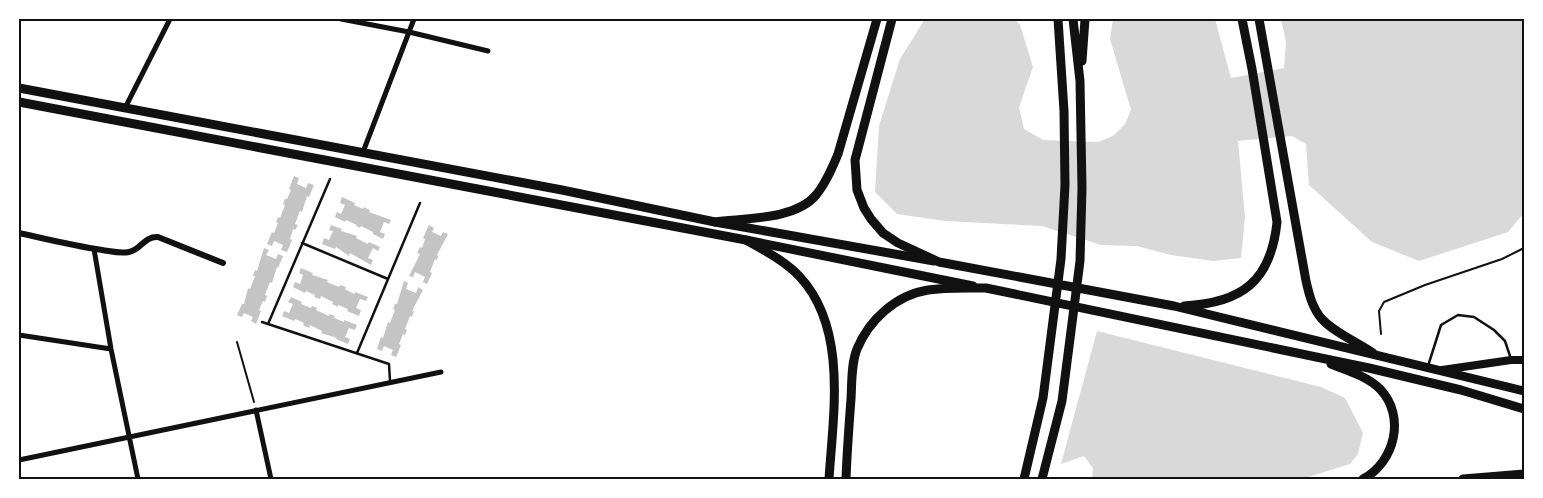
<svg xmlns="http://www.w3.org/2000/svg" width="1543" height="498" font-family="'Zilla Slab',serif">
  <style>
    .water { fill: #d9d9d9 }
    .building { fill: #c4c4c4 }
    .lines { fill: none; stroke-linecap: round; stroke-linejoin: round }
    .path { stroke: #111; stroke-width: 2 }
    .service { stroke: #111; stroke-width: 2.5 }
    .minor { stroke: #111; stroke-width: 5 }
    .tertiary { stroke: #111; stroke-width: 6 }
    .secondary { stroke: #111; stroke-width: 8 }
    .primary { stroke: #111; stroke-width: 9 }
    .trunk { stroke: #111; stroke-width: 9 }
    .neatline { fill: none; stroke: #111; stroke-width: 2 }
  </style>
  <rect width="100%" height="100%" fill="#fff"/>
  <path class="water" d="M925 19H1015L1020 25 1033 67 1019 107 1024 129 1043 140 1098 142 1113 136 1125 124 1131 110 1110 39 1113 19H1215L1231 78 1284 68 1286 42 1281 19H1524V213L1508 232 1419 261 1372 242 1309 185 1306 144 1292 136 1238 141 1245 217 1241 258 1213 261 1171 255 1137 246 1101 245 1042 226 945 221 897 214 875 192 879 126 900 59Z
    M1097 331 1321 387 1345 398 1363 433 1358 454 1350 464 1302 479H1092L1093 468 1084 456 1061 464Z"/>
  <path class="building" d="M294 176 299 178 297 184 306 188 308 183 314 185 309 197 307 196 302 212 300 211 295 224 298 225 295 230 293 229 290 239 292 240 287 252 281 250 283 245 274 241 272 246 267 244 272 232 274 233 278 223 276 222 278 217 280 218 285 205 283 204 285 199H287L291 190 289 189Z
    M342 197 355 203 354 205 363 209 364 207 370 210 369 212 391 220 389 224 384 222 380 232 385 234 383 239 373 234V232L361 226 360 228 356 226 357 225 346 220 345 222 335 217 337 212 341 214 345 205 340 203Z
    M331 225 342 229 341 231 357 236 356 238 368 244 369 242 380 247 378 251 373 248 368 258 373 260 371 265 350 253 349 256 336 247 335 249 322 244 324 238 329 240 333 231 329 230Z
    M429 225 434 228 432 232 441 236 443 232 448 234 437 255 438 256 437 260 435 259 430 272 432 273 427 284 423 282 425 277 415 272 413 277 409 276 420 254 417 253 420 247 422 248 425 239 423 238Z
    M264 248 269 250 266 255 276 259 278 254 283 256 278 268 277 267 272 283 270 282 265 295 267 296 265 302 263 301 259 310 261 311 256 324 251 321 253 317 244 313 242 317 237 315 242 304H244L248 288 250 289 255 276H253L255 270 257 271Z
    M301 268 313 273 312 275 328 280 327 282 339 287 340 285 346 287 345 289 354 294 355 292 368 297 366 301 360 299 356 308 361 310 359 316 347 311 348 309 338 305V307L332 304 333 302 321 296 320 299 314 297 315 295 306 291 305 293 293 287 295 282 300 284 303 275 299 273Z
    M404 281 408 283 406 289 416 293 418 287 423 290 412 311H414L412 317 410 316 405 329 407 330 405 335 403 334 399 344 401 345 396 357 391 355 393 350 384 346 382 351 377 349 381 337 383 338 388 322 390 323 395 310 393 309 395 304H397Z
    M291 297 302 302 301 304 311 308 312 306 317 308 316 310 329 316V314L335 316 334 318 344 322V320L357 325 355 330 349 328 345 337 350 339 348 344 336 339 337 338 321 333 322 331 310 325 309 328 303 325 304 323 295 319 294 321 282 316 284 311 289 313 293 304 288 302Z"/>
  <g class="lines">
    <path class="path" d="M1381 334 1379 311 1384 302 1425 285 1502 259 1524 248
      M237 342 254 402"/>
    <path class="service" d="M302 243 388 279
      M262 322 389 364 390 381
      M268 324 330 179
      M357 353 420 203
      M1428 366 1441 325 1458 315 1474 317 1494 330 1505 341 1511 359"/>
    <path class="minor" d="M341 19 409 32 488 51
      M125 108 170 19
      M363 152 414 19
      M94 249 111 349 138 479
      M19 335 111 349
      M256 410 271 479
      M19 460 441 372"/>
    <path class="tertiary" d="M19 233C46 239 74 246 102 250 110 251 120 254 129 252 141 250 144 236 158 237L223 263"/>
    <path class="secondary" d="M1442 370 1511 360H1524"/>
    <path class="primary" d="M19 88 562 190 715 222 934 261
      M19 102 746 240 973 286"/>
    <path class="trunk" d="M892 19 855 160 857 190 864 208 871 219 883 233 898 243 939 262 1174 306 1524 391
      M1259 19 1306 281C1309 294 1312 307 1321 318 1333 332 1357 342 1373 353
      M1082 61 1085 19
      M715 222C745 218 795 220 816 195 826 183 832 168 838 154L877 19
      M746 240C765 251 785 261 800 277 848 329 833 415 829 479
      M1184 306C1242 303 1271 281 1277 222L1252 69 1242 19
      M1331 364C1348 371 1367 376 1380 389 1406 416 1395 462 1363 479
      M846 479C847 452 849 425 851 399 852 383 851 364 857 349 869 320 896 295 928 290 947 287 967 288 986 288L1369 368 1461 390 1524 409
      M1024 479 1043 398 1061 259 1065 185 1064 111 1058 19
      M1042 479 1062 401 1080 261 1082 188 1080 81 1073 19
      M1463 479 1524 474"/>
  </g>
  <rect width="1543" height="498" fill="none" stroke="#ffffff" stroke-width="40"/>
  <rect x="20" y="20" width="1503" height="458" class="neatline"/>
</svg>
